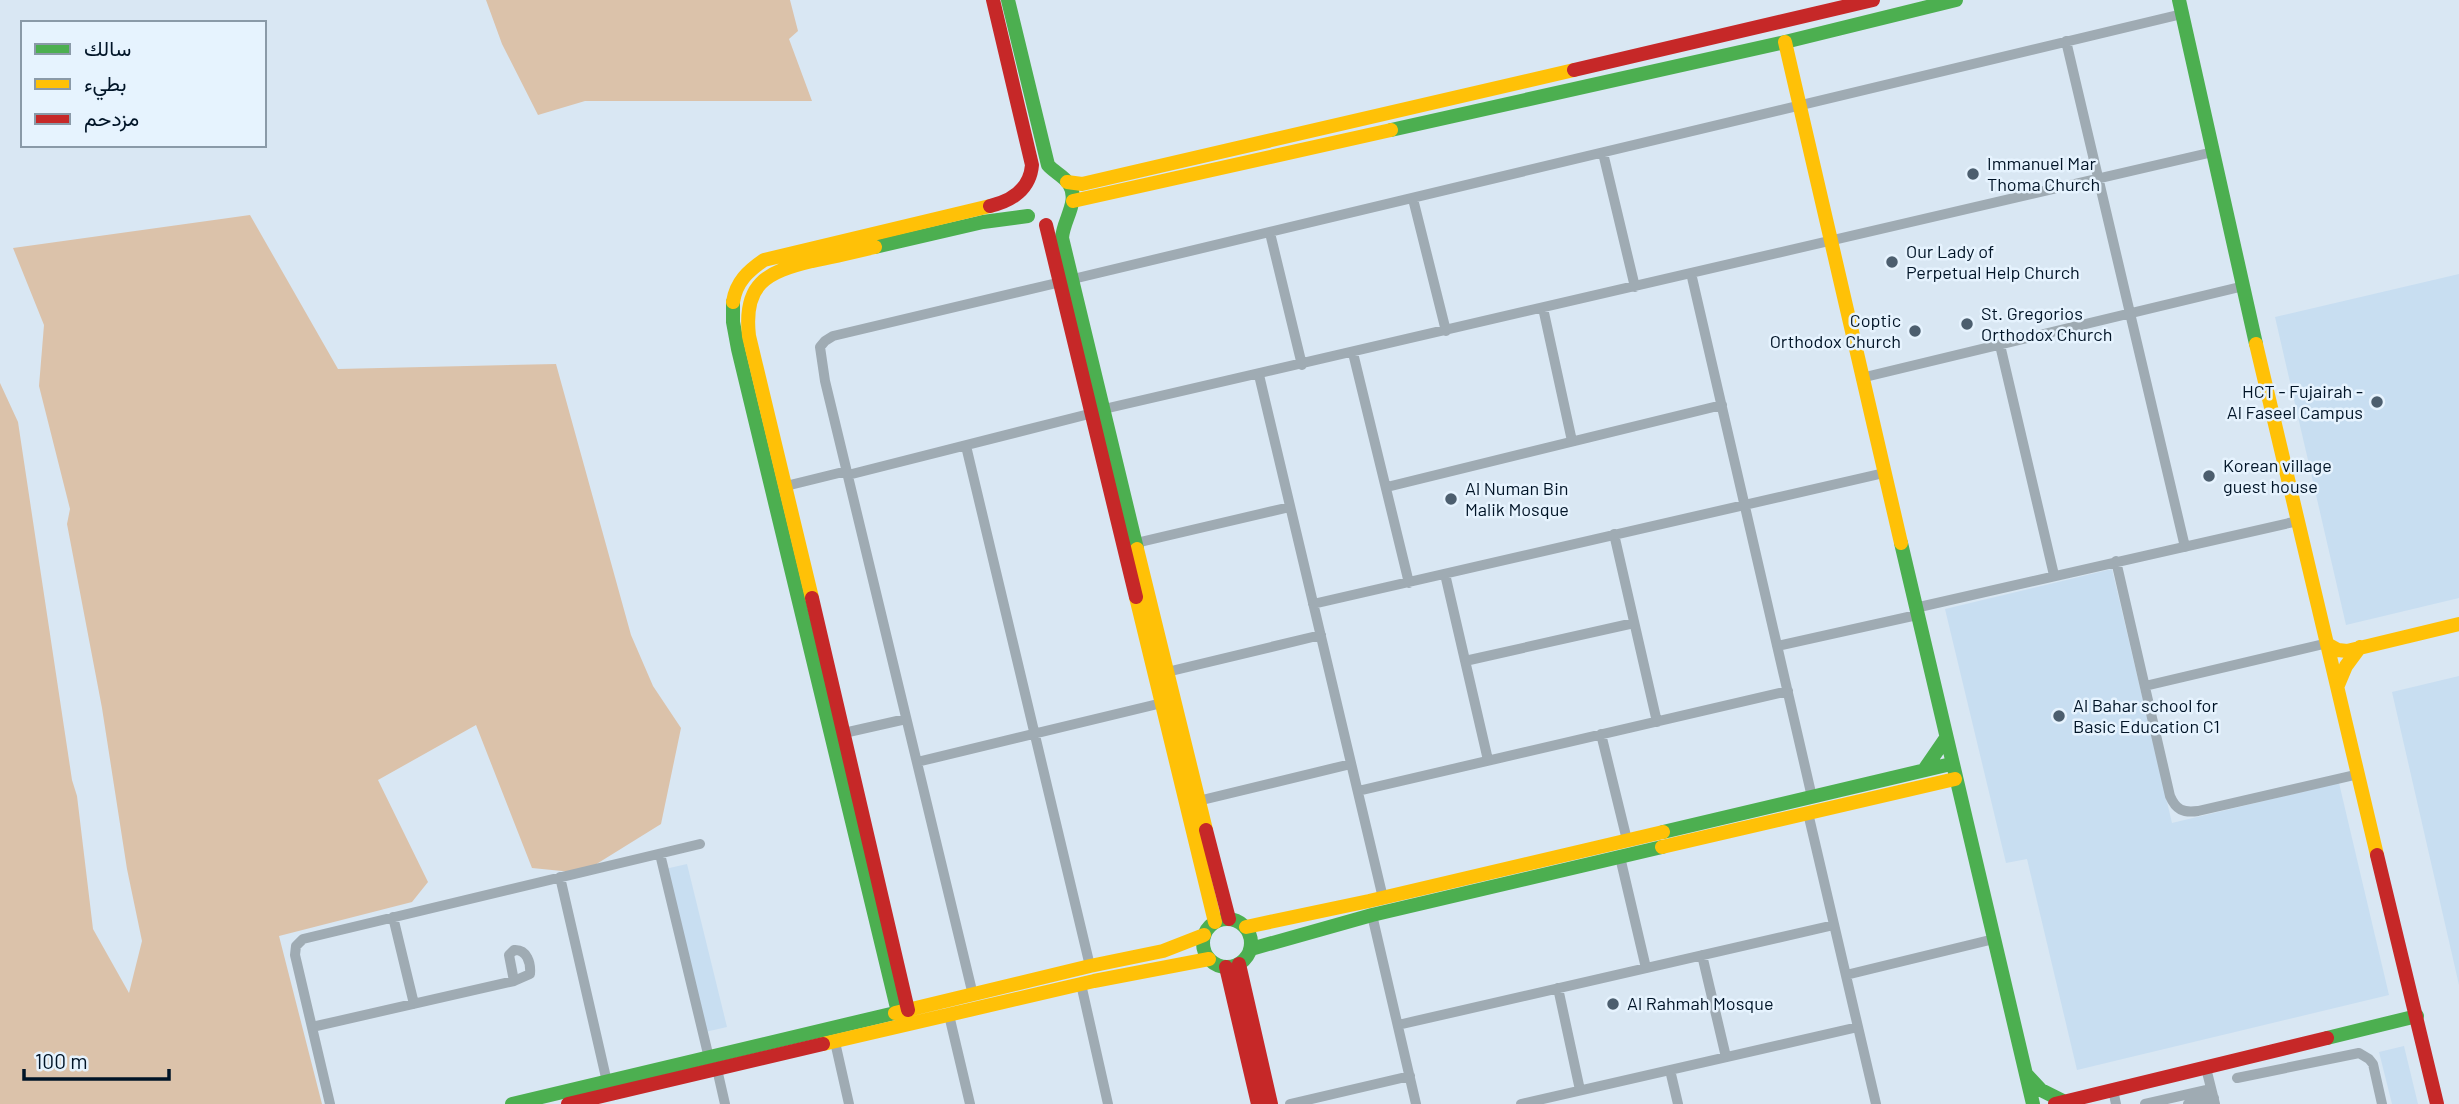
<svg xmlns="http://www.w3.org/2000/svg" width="2459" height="1104" font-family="Barlow,Vazirmatn,sans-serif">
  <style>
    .built { fill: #c8def1 }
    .green { fill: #dbc2aa }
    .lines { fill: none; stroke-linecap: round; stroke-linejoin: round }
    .street { stroke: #9fabb3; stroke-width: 10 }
    .fast { stroke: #4caf50; stroke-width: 14 }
    .slow { stroke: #ffc107; stroke-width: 14 }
    .jam { stroke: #c62828; stroke-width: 14 }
    .poi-dot { fill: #4c5e6e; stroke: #e6f3fe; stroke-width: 2.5 }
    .labels { text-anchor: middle; stroke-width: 5; stroke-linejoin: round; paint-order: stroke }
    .poi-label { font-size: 18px; fill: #001427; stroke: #e6f3fe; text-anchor: start }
  </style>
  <rect width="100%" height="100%" fill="#d9e7f3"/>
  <path class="built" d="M2459 274V598L2346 625 2275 317Z
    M2112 569 2172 823 2339 783 2389 995 2077 1070 2027 859 2006 863 1945 609Z
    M2459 676V985L2392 692Z
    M687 864 727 1027 705 1032 665 869Z
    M2404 1046 2418 1104H2392L2379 1052Z"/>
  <path class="green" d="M486 0H790L798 31 789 39 812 101H585L538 115 502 44Z
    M250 215 338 369 556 364 631 635 653 686 681 728 661 824 582 873 532 868 476 725 378 780 428 882 412 902 279 936 322 1104H0V383L18 422 72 780 77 796 93 929 129 993 142 941 127 869 102 708 67 524 70 509 39 386 44 325 13 248Z"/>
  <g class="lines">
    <path class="street" d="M2066 41 2185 547
      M1603 153 1635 287
      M1413 199 1446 331
      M1270 233 1302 365
      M1691 273 1812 797
      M1073 279 2182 14
      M1543 308 1572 441
      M2000 345 2054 575
      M1353 353 1409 583
      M1259 375 1383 898
      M1861 378 2244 286
      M1104 409 2213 152
      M966 446 1090 966
      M848 475 1093 413
      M786 486 847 471
      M1387 487 1722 405
      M1614 534 1657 722
      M1136 543 1290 507
      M2116 561 2170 796C2176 810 2183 813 2198 811L2359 774
      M1445 574 1488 760
      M1313 604 1884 473
      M1915 608 2298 521
      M1777 646 1917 615
      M1465 661 1634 623
      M1167 672 1321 635
      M2145 686 2328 643
      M844 733 906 719
      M1601 734 1627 840
      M917 762 1162 703
      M1358 791 1788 691
      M1198 801 1351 764
      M1808 813 1876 1104
      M660 854 709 1058
      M1620 857 1646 968
      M560 877 607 1082
      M1372 915 1416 1104
      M393 917 414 1004
      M1702 955 1726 1057
      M1846 975 1994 939
      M1081 984 1108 1104
      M1558 988 1580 1090
      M973 995 825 381 820 347 825 341 833 336 1061 282
      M949 1015 970 1104
      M1398 1025 1834 925
      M312 1027 514 981 530 974C531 963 527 949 514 950L509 955 514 981
      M835 1042 849 1104
      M2206 1068 2215 1104
      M717 1069 725 1104
      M1670 1070 1678 1104
      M2237 1078 2359 1053 2369 1059 2373 1064 2382 1104
      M2113 1090 2116 1104
      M330 1104 295 955 296 946 303 939 700 844
      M1290 1104 1410 1076
      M1521 1104 1858 1027
      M2145 1104 2211 1089
      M2188 1104 2214 1098"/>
    <path class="fast" d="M1008 0 1048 165C1054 172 1064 176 1069 184 1080 201 1063 220 1062 238L1137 549
      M2179 0 2256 344
      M1391 130 1785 42 1956 0
      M875 247 983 222 1028 216
      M733 302V322L738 349 898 1012
      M1901 543 2033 1104
      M1924 770 1946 738
      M1663 832 1951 764
      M1203 943a24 24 0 1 1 48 0a24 24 0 1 1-48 0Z
      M1251 949 1372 915 1662 847
      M2327 1038 2417 1016
      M2027 1075 2041 1090 2065 1102
      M512 1104 895 1013"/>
    <path class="slow" d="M1785 42 1901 543
      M1067 182 1082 184 1574 70
      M1073 201 1391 130
      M733 302C736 282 748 271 764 260L990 206
      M2256 344 2377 855
      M1137 549 1206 830
      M1136 597 1215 922
      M812 598 749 336C743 284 766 272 812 261 833 257 854 252 875 247
      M2329 645 2338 650 2347 651 2459 624
      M2338 685 2346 666 2360 647
      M1662 847 1955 779
      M1246 927 1369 901 1663 832
      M895 1013 1090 966 1163 951 1204 935
      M823 1044 1094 981 1209 959"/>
    <path class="jam" d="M1574 70 1873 0
      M990 206C1012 201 1030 189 1032 165L993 0
      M1046 225 1136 597
      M812 598 908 1010
      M1206 830 1229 919
      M2377 855 2437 1104
      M1239 964 1271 1104
      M1226 967 1258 1104
      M568 1104 823 1044
      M2055 1104 2327 1038"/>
  </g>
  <g class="poi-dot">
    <circle cx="1973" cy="174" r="7"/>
    <circle cx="1892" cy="262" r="7"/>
    <circle cx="1967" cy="324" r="7"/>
    <circle cx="1915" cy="331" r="7"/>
    <circle cx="2377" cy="402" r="7"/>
    <circle cx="2209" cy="476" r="7"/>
    <circle cx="1451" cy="499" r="7"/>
    <circle cx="2059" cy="716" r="7"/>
    <circle cx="1613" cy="1004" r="7"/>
  </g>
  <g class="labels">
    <g class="poi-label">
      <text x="1987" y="170">Immanuel Mar<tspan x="1987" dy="21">Thoma Church</tspan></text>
      <text x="1906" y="258">Our Lady of<tspan x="1906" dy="21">Perpetual Help Church</tspan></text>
      <text x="1981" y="320">St. Gregorios<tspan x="1981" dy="21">Orthodox Church</tspan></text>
      <text x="1901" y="327" text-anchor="end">Coptic<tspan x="1901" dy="21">Orthodox Church</tspan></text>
      <text x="2363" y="398" text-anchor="end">HCT - Fujairah -<tspan x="2363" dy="21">Al Faseel Campus</tspan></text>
      <text x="2223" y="472">Korean village<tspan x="2223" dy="21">guest house</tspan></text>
      <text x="1465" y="495">Al Numan Bin<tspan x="1465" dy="21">Malik Mosque</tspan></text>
      <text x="2073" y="712">Al Bahar school for<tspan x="2073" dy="21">Basic Education C1</tspan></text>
      <text x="1627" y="1010">Al Rahmah Mosque</text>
    </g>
  </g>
  <rect x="21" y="21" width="245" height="126" fill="#e6f3fe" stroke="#8a9aa8" stroke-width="2"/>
  <rect x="35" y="44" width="35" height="10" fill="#4caf50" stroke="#8a9aa8" stroke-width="2"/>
  <text x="84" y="56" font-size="21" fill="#001427">سالك</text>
  <rect x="35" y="79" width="35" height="10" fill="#ffc107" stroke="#8a9aa8" stroke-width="2"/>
  <text x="84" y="91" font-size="21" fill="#001427">بطيء</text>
  <rect x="35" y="114" width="35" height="10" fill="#c62828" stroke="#8a9aa8" stroke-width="2"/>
  <text x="84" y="126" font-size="21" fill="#001427">مزدحم</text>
  <path d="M24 1069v10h145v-10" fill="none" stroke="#001427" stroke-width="3.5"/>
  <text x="35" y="1069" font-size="21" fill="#001427" stroke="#e6f3fe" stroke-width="5" paint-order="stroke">100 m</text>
</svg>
